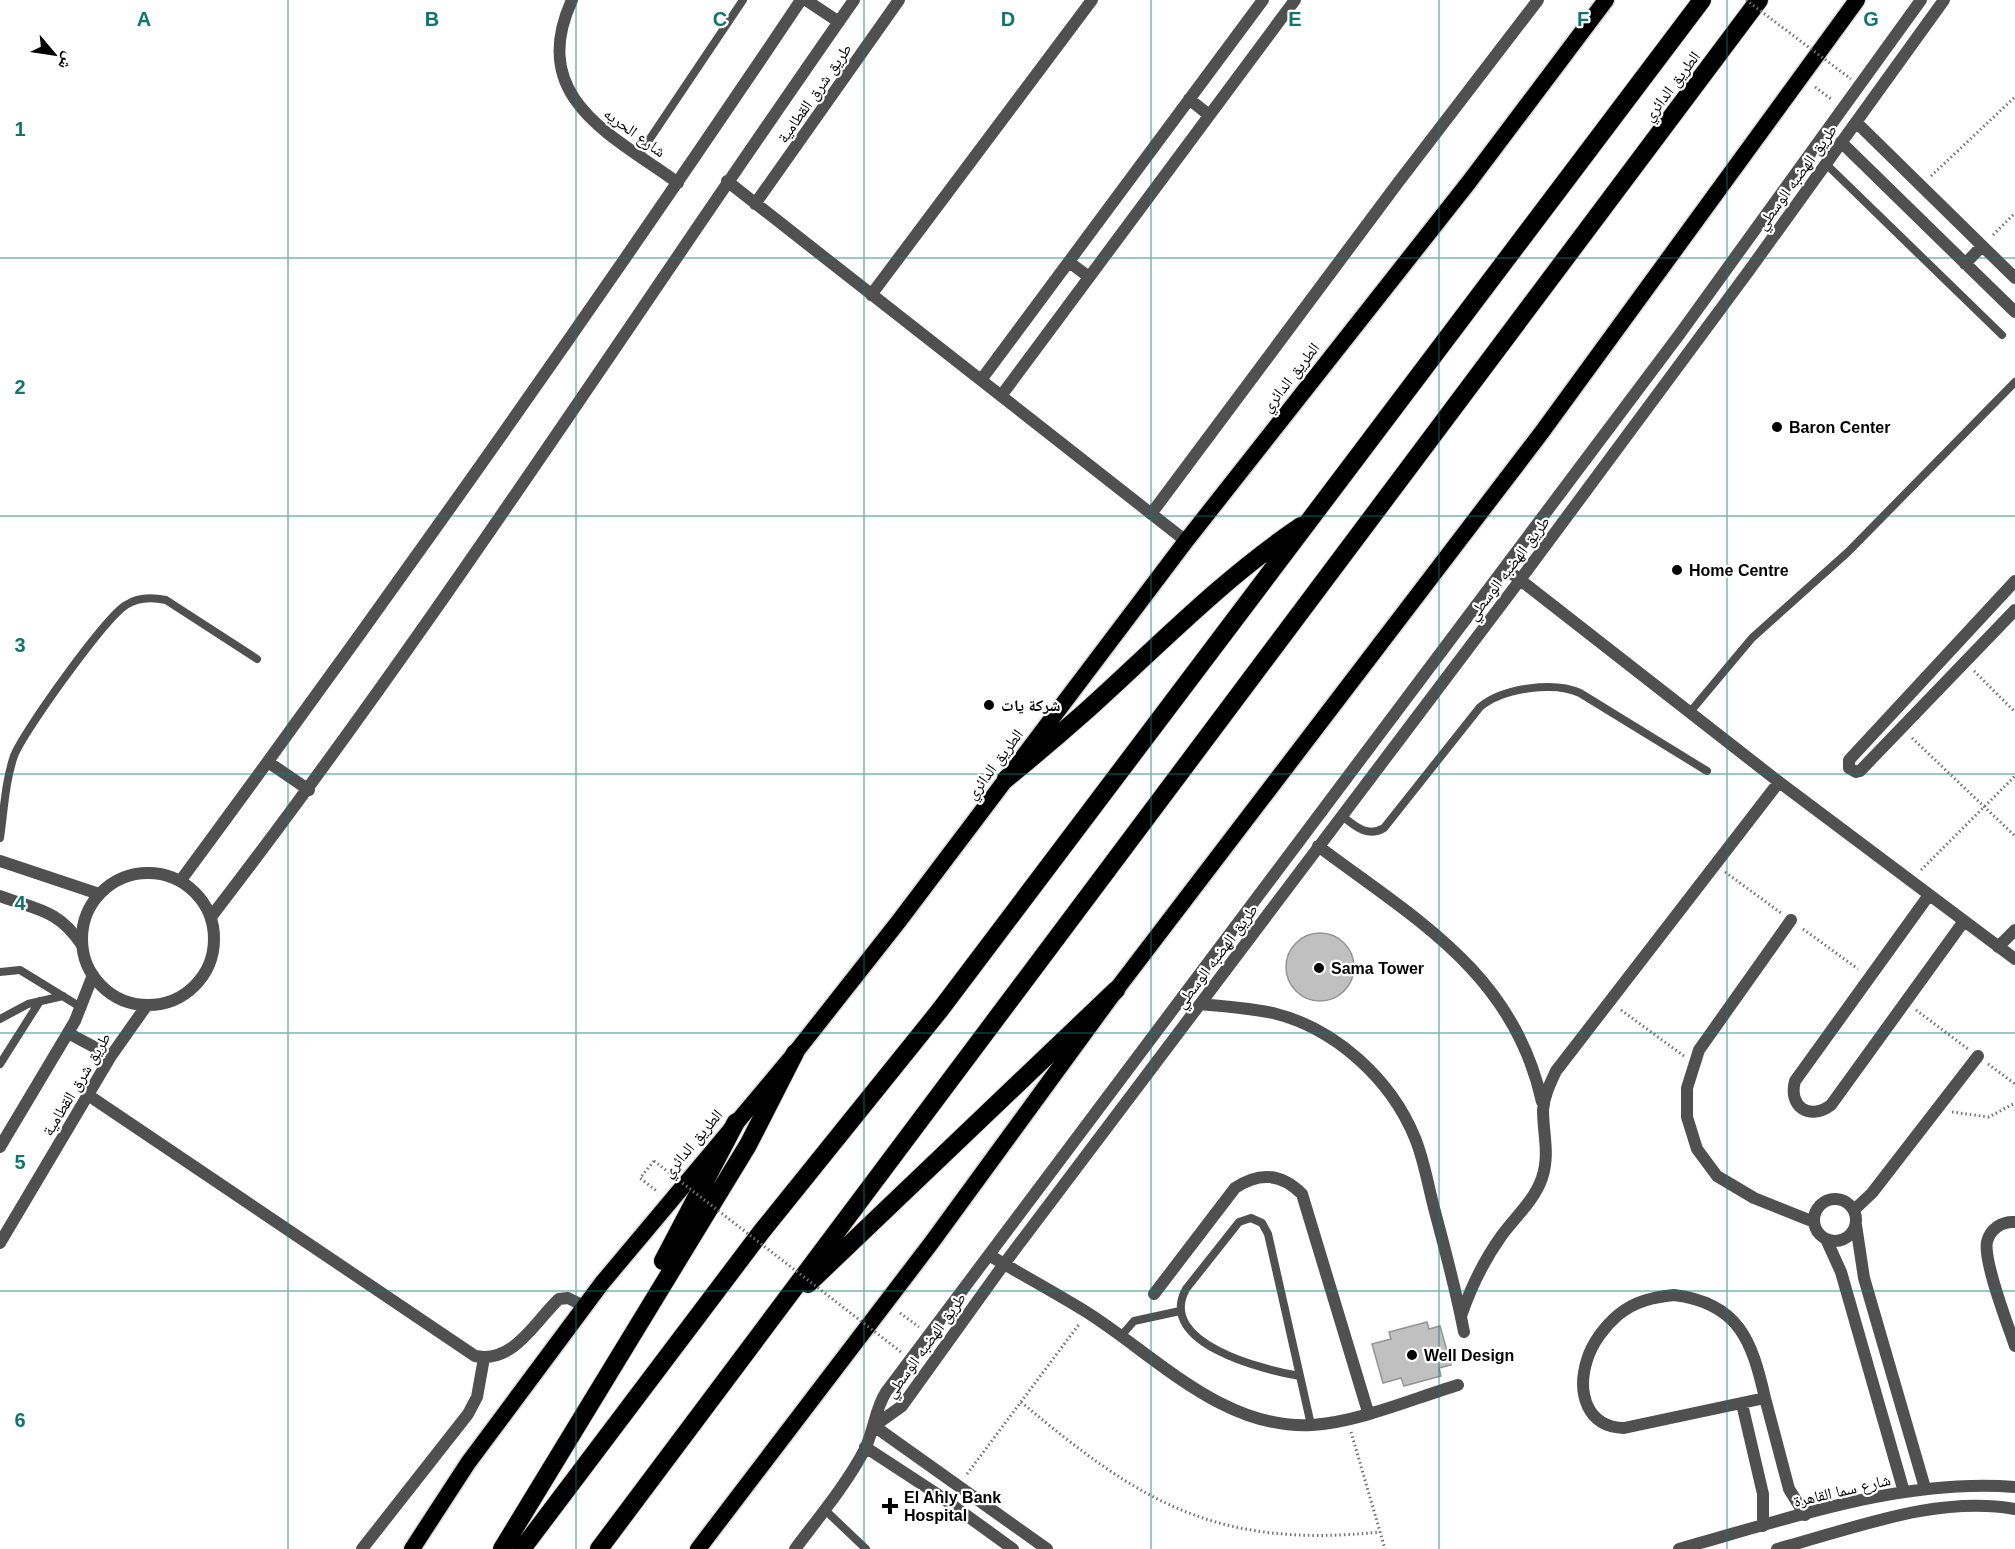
<svg xmlns="http://www.w3.org/2000/svg" width="2015" height="1549" font-family="Helvetica,'Noto Naskh Arabic',sans-serif">
  <style>
    .building { fill: #c0c0c0; stroke: #949494; stroke-width: 1.5 }
    .lines { fill: none; stroke-linecap: round; stroke-linejoin: round }
    .trunk-casing { stroke: #dbdbdb; stroke-width: 19 }
    .motorway-casing { stroke: #dbdbdb; stroke-width: 20 }
    .path { stroke: #727272; stroke-width: 3; stroke-dasharray: 1.5 3; stroke-linecap: butt }
    .service { stroke: #505050; stroke-width: 8 }
    .minor { stroke: #505050; stroke-width: 12 }
    .tertiary { stroke: #505050; stroke-width: 12 }
    .trunk { stroke: #000; stroke-width: 16 }
    .motorway { stroke: #000; stroke-width: 18 }
    .path-bridge { stroke: #727272; stroke-width: 3; stroke-dasharray: 1.5 3; stroke-linecap: butt }
    .grid { fill: none; stroke: #0f766e; stroke-width: 1.5; stroke-opacity: 0.55 }
    .poi-dot { fill: #000; stroke: #fff; stroke-width: 2 }
    .labels { text-anchor: middle; stroke-width: 4.5; stroke-linejoin: round; paint-order: stroke }
    .street-label { font-size: 16px; fill: #000; stroke: #fff }
    .poi-label { font-size: 16px; font-weight: bold; fill: #000; stroke: #fff; text-anchor: start }
    .grid-label { font-size: 20px; text-anchor: middle; font-weight: bold; fill: #0f766e; stroke: #fff; stroke-width: 4.5; stroke-linejoin: round; paint-order: stroke }
  </style>
  <rect width="100%" height="100%" fill="#fff"/>
  <path class="building" d="M1286 967a34 34 0 1 1 68 0a34 34 0 1 1-68 0Z
    M1427 1322 1429 1329 1440 1326 1451 1365 1439 1368 1441 1376 1404 1386 1401 1378 1383 1383 1372 1344 1391 1339 1389 1332Z"/>
  <g class="lines">
    <g class="trunk-casing">
      <path id="trunk" d="M412 1549 468 1463 602 1283 795 1053 899 921 1186 541 1469 182 1606 0
        M698 1549 932 1242 1116 990 1542 432 1857 0"/>
    </g>
    <g class="motorway-casing">
      <path id="motorway" d="M1006 779C1033 757 1060 734 1086 711 1156 648 1222 579 1301 526
        M663 1261 736 1122
        M808 1284 1116 990
        M502 1549 748 1145 795 1053
        M522 1549 762 1231 940 1010 1702 0
        M599 1549 1759 0"/>
    </g>
    <path class="path" d="M1815 87 1831 99
      M1931 176 2015 97
      M1993 235 2015 213
      M1974 671 2015 712
      M1912 738 2015 836
      M1921 870 2015 776
      M1725 872 1781 913
      M1803 929 1858 969
      M1621 1010 1684 1056
      M1916 1010 1968 1049
      M1988 1064 2015 1084
      M1952 1112 1989 1117 2015 1103
      M654 1161 640 1178 658 1192
      M900 1313 919 1327
      M1021 1402C1140 1502 1216 1549 1380 1532
      M1351 1432 1385 1549
      M967 1474 1080 1323"/>
    <path class="service" d="M639 155 743 0
      M1826 164 2002 335
      M1690 712 1752 638 1848 552 2015 382
      M1342 816C1355 826 1367 838 1384 828L1480 707C1503 688 1554 681 1580 693L1707 771
      M0 838C4 811 5 782 14 756 23 732 105 618 126 605 138 597 152 597 166 600L257 659
      M0 972 20 970 82 1008
      M0 1019 28 1004 63 996
      M0 1064 40 1001
      M1251 1218 1262 1223 1268 1234 1300 1376C1263 1370 1156 1343 1186 1289L1239 1222Z
      M1121 1336 1134 1321 1180 1311
      M1300 1376 1311 1425
      M824 1509 866 1549"/>
    <path class="minor" d="M572 0C527 98 612 135 678 183
      M806 0 839 22
      M1189 99 1209 115
      M1856 122 2015 278
      M1841 142 2015 312
      M727 181 1186 541
      M755 204 899 0
      M1069 262 1089 277
      M1965 264 1982 246
      M871 295 1092 0
      M981 380 1263 0
      M1001 396 1295 0
      M1151 514 1397 184 1538 0
      M1505 568 1779 782 2015 959
      M2015 581 1849 760V768L1856 772 1860 771 2015 610
      M268 762 309 790
      M1318 846C1415 919 1514 973 1542 1102
      M0 861 99 894
      M181 880C394 591 601 298 801 0
      M1929 895 1795 1081C1788 1107 1810 1121 1831 1105L1964 921
      M0 896C37 910 58 909 82 945
      M211 917C439 621 640 305 854 0
      M1791 920 1699 1050 1687 1088V1117L1697 1149 1717 1176 1754 1198 1814 1222
      M1998 947 2015 930
      M1200 1004C1224 1006 1249 1008 1273 1013 1335 1028 1391 1079 1415 1138 1424 1160 1428 1185 1434 1208 1445 1249 1456 1290 1464 1332
      M88 1095 475 1356C514 1364 535 1321 559 1299L568 1298 584 1306
      M1814 1220a21 21 0 1 1 42 0a21 21 0 1 1-42 0Z
      M1854 1210 1872 1193 1978 1056
      M2015 1222C2002 1221 1990 1229 1987 1242 1983 1261 2008 1325 2015 1346
      M1856 1225 1864 1278 1925 1488
      M1826 1239 1841 1272 1904 1492
      M989 1255C1022 1275 1056 1293 1088 1313 1157 1357 1224 1430 1312 1425 1359 1422 1412 1399 1458 1385
      M1154 1294 1235 1188C1259 1172 1281 1173 1302 1194L1368 1412
      M1674 1295C1739 1303 1752 1341 1765 1398L1624 1428C1586 1427 1577 1392 1587 1360 1592 1343 1605 1326 1618 1315 1635 1301 1654 1297 1674 1295Z
      M1461 1316C1471 1287 1484 1260 1502 1235 1516 1216 1534 1201 1542 1178 1550 1154 1543 1134 1543 1110 1544 1096 1550 1084 1556 1071L1779 782
      M1765 1398 1789 1489 1805 1515
      M1742 1404 1763 1494V1526
      M874 1426 902 1406 1004 1264 1520 580 1748 272 1944 0
      M874 1426 1047 1549
      M865 1447 937 1494 1013 1549
      M362 1549 468 1414 477 1397 484 1358
      M795 1549C819 1517 846 1485 865 1449 874 1430 875 1409 886 1392L1679 335 1921 0
      M1679 1549C1787 1519 1903 1478 2015 1487
      M1777 1549C1853 1529 1936 1495 2015 1509"/>
    <path class="tertiary" d="M82 939a66 66 0 1 1 132 0a66 66 0 1 1-132 0Z
      M68 1033 111 1056
      M0 1147 75 1021 93 975
      M0 1243 111 1056 147 1005"/>
    <use href="#trunk" class="trunk"/>
    <use href="#motorway" class="motorway"/>
    <path class="path-bridge" d="M1746 0 1851 79
      M654 1161 901 1352"/>
  </g>
  <path class="grid" d="M288 0V1549M576 0V1549M864 0V1549M1151 0V1549M1439 0V1549M1727 0V1549M0 258H2015M0 516H2015M0 774H2015M0 1033H2015M0 1291H2015"/>
  <g class="poi-dot">
    <circle cx="1777" cy="427" r="6"/>
    <circle cx="1677" cy="570" r="6"/>
    <circle cx="989" cy="705" r="6"/>
    <circle cx="1319" cy="968" r="6"/>
    <circle cx="1412" cy="1355" r="6"/>
    <path d="M887 1497h6v6h6v6h-6v6h-6v-6h-6v-6h6z"/>
  </g>
  <g class="labels">
    <g class="street-label">
      <text transform="translate(1671 86) rotate(-53)" y="6">الطريق الدائري</text>
      <text transform="translate(814 93) rotate(-55)" y="6">طريق شرق القطامية</text>
      <text transform="translate(635 132) rotate(36)" y="6">شارع الحريه</text>
      <text transform="translate(1796 177) rotate(-54)" y="6">طريق الهضبه الوسطي</text>
      <text transform="translate(1290 377) rotate(-52)" y="6">الطريق الدائري</text>
      <text transform="translate(1508 568) rotate(-53)" y="6">طريق الهضبه الوسطي</text>
      <text transform="translate(994 764) rotate(-53)" y="6">الطريق الدائري</text>
      <text transform="translate(1216 956) rotate(-53)" y="6">طريق الهضبه الوسطي</text>
      <text transform="translate(76 1084) rotate(-59)" y="6">طريق شرق القطامية</text>
      <text transform="translate(692 1143) rotate(-50)" y="6">الطريق الدائري</text>
      <text transform="translate(925 1345) rotate(-54)" y="6">طريق الهضبه الوسطي</text>
      <text transform="translate(1842 1490) rotate(-13)" y="6">شارع سما القاهرة</text>
    </g>
    <g class="poi-label">
      <text x="1789" y="433">Baron Center</text>
      <text x="1689" y="576">Home Centre</text>
      <text x="1001" y="711">شركة يات</text>
      <text x="1331" y="974">Sama Tower</text>
      <text x="1424" y="1361">Well Design</text>
      <text x="904" y="1503">El Ahly Bank<tspan x="904" dy="18">Hospital</tspan></text>
    </g>
  </g>
  <g class="grid-label">
    <text x="144" y="26">A</text>
    <text x="432" y="26">B</text>
    <text x="720" y="26">C</text>
    <text x="1008" y="26">D</text>
    <text x="1295" y="26">E</text>
    <text x="1583" y="26">F</text>
    <text x="1871" y="26">G</text>
    <text x="20" y="136">1</text>
    <text x="20" y="394">2</text>
    <text x="20" y="652">3</text>
    <text x="20" y="910">4</text>
    <text x="20" y="1169">5</text>
    <text x="20" y="1427">6</text>
  </g>
  <g transform="translate(54 54) rotate(119)" stroke="#ffffff" stroke-width="4.5" paint-order="stroke">
  <path d="M0-4.5L10 22L0 15L-10 22Z" fill="#000000"/>
  <text y="-9" font-size="16" font-weight="bold" text-anchor="middle" fill="#000000">ش</text>
  </g>
</svg>
